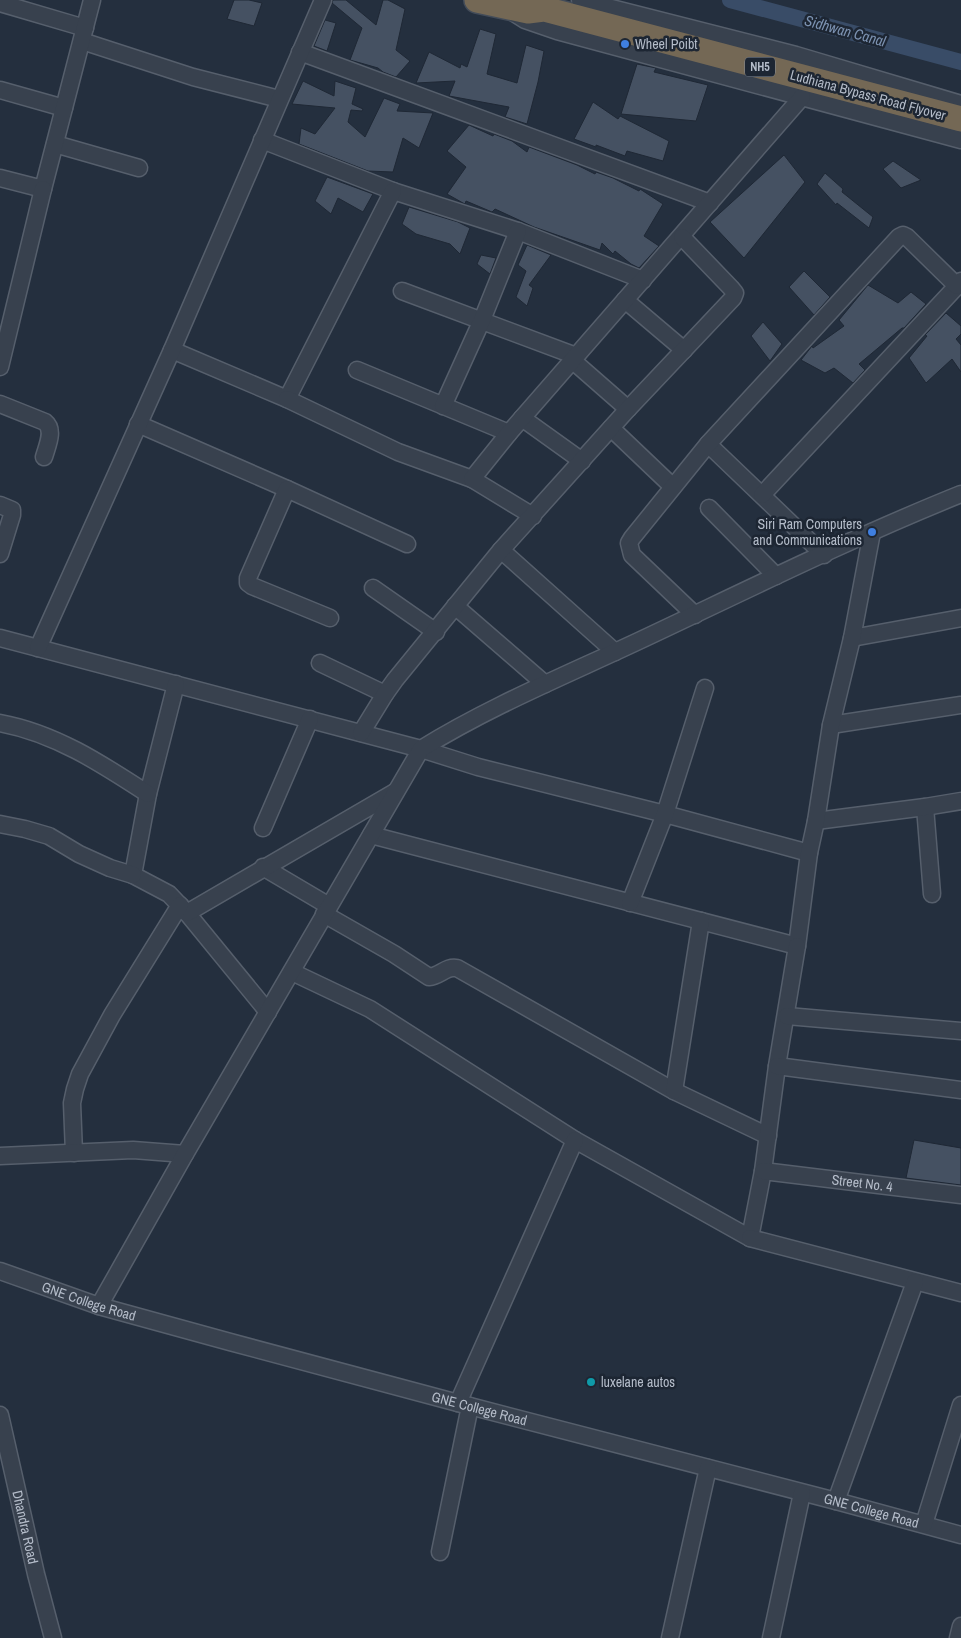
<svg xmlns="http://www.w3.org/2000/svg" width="961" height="1638" font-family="'Archivo Narrow',sans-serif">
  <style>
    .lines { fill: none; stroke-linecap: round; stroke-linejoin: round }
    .canal { stroke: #394c67; stroke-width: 16 }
    .building { fill: #455162; stroke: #1f2835 }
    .minor-casing { stroke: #565f6c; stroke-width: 19 }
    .highway-casing { stroke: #434c59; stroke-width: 28 }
    .minor { stroke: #38414e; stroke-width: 16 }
    .highway { stroke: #746855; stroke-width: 25 }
    .shop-dot { fill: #3f7fe0; stroke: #1d2633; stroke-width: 2 }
    .culture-dot { fill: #0f9aa8; stroke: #1d2633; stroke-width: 2 }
    .labels { text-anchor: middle; stroke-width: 5; stroke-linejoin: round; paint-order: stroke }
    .shield { fill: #1d2633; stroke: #878f9c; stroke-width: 1 }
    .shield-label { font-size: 12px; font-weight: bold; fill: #b4bcc9 }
    .poi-label { font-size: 14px; fill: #b4bcc9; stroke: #1d2633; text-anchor: start }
    .street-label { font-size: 14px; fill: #b4bcc9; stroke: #1d2633 }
    .water-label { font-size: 15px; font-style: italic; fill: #7c92b1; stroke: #1d2633 }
  </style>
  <rect width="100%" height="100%" fill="#242f3e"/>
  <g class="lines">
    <path class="canal" d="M730 0 961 62"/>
  </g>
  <path class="building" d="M234 0H249L262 3 254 26 227 19Z
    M333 0H346L376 25 383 0H388L405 9 396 50 410 61 396 77 383 72 378 68 350 60 362 28 332 3Z
    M325 20 336 23 327 51 314 46Z
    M480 29 496 34 487 74 517 83 526 45 544 51 538 82 527 124 505 117 509 107 449 96 455 81 416 83 429 52 460 68 461 64 467 67Z
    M637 64 656 68 654 72 708 85 696 121 621 114Z
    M303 81 334 96 335 81 356 88 352 104 363 109 362 111 351 110 348 122 365 137 384 98 400 104 397 111 433 113 419 148 403 138 393 172 368 171 299 144 301 128 315 134 335 108 292 104Z
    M593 102 618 119 620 116 669 141 663 161 627 151 625 156 596 145V147L574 139Z
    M469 125 493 136 494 134 512 141 527 152 529 147 577 165 595 174 596 172 613 178 639 191 640 189 663 204 644 236 659 246 639 268 631 264 615 251 613 254 602 243 600 250 534 227 495 209 492 212 466 201 465 204 463 203 447 194 466 167 447 151Z
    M784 155 805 182 744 258 710 222Z
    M893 161 921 180 901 188 883 169Z
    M825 173 843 189 842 192 873 217 869 228 837 203 836 205 817 184Z
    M327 177 373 194 363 212 338 198 331 214 315 201Z
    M409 207 458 222 470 228 460 254 450 244 416 234 402 224Z
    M527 245 551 255 529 285 533 288 527 306 516 297 526 271 518 265Z
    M481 255 496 258 490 274 477 264Z
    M804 271 830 297 814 315 789 287Z
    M868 285 898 303 911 292 926 304 904 328H902L859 364 865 370 853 383 834 368 825 373 801 360 812 346 813 348 844 326 839 320Z
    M946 313 961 326V334L956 339 961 345V372L952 359 926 383 909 358 927 336 925 335Z
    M763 322 782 344 770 361 751 336Z
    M914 1140 961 1148V1185L906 1178Z"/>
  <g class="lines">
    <g class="minor-casing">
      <g id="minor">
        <path d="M580 0 796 55 961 104"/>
        <path d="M0 3 85 28"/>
        <path d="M514 13 525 20 557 31 961 140"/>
        <path d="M82 41 193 77 279 99"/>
        <path d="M300 52 710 203"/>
        <path d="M0 90 64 108"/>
        <path d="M262 140 393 191 518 231 643 280"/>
        <path d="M55 144 139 168"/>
        <path d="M0 178 43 189 92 0"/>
        <path d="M402 291 576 356"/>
        <path d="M625 300 684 350"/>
        <path d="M172 350 287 399 393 191"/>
        <path d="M572 360 628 409"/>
        <path d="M0 367 43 189"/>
        <path d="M357 370 509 433"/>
        <path d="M287 399 398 452 472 479"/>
        <path d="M0 404 45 422C55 430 47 446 44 457"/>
        <path d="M443 406 482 320 518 231"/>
        <path d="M522 418 582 461"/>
        <path d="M138 424 287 489"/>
        <path d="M611 428 673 487"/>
        <path d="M708 444 824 555"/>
        <path d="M762 495 957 286"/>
        <path d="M0 505 12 510V515L0 554"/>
        <path d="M709 508 776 576"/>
        <path d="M533 516 472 479 509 433 802 97"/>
        <path d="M501 550 615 652"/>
        <path d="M373 588 436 632"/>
        <path d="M455 606 545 684"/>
        <path d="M695 615 632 555 629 543 632 538 708 444 899 237 903 235 907 237 957 286 961 281"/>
        <path d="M330 618 252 586 248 583V578L287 489 407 544"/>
        <path d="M0 638 421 749 478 767 665 814 809 853"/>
        <path d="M852 638 961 618"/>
        <path d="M38 648 172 350 323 0"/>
        <path d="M320 663 385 694"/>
        <path d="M176 684 148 794 133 875 169 894 187 913 268 1012"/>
        <path d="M0 723C55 733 102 764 148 794"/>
        <path d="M831 725 961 705"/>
        <path d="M361 733 385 694 395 680 501 550 628 409 733 298 735 293 731 288 682 237"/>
        <path d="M925 807 932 894"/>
        <path d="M816 821 925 807 961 801"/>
        <path d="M0 824 25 829 49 836 79 854 110 868 133 875"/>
        <path d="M263 828 310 719"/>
        <path d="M371 835 797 946 809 853 816 821 831 725 852 638 872 532"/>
        <path d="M263 867 329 906"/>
        <path d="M630 903 665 814 705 688"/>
        <path d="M187 913 395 792"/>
        <path d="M324 914 394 954 429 977C440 976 446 966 457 968L674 1091 768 1136"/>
        <path d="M292 972 370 1009 575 1140 750 1238 763 1171 777 1066 797 946"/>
        <path d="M787 1016 961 1031"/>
        <path d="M777 1066 961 1090"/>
        <path d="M674 1091 701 921"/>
        <path d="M74 1153 72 1103 75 1089 80 1074 112 1015 180 905"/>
        <path d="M0 1156 133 1150 185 1154"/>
        <path id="s1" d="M763 1171 961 1195"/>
        <path d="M750 1238 961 1293"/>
        <path id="s2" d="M0 1271 99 1306 230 1342 458 1403 836 1501 961 1535"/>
        <path d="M99 1306 185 1154 421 749C492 705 569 674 645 638 749 589 854 537 961 494"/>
        <path d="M458 1403 575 1140"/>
        <path id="s3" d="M0 1415 36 1574 53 1638"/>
        <path d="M836 1501 915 1282"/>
        <path d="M924 1524 961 1405"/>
        <path d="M440 1552 470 1406"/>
        <path d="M670 1638 708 1468"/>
        <path d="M771 1638 802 1493"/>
        <path d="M958 1638 961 1626"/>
      </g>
    </g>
    <g class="highway-casing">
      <path id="highway" d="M477 0 528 11 544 9 961 119"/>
    </g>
    <use href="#minor" class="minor"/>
    <use href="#highway" class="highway"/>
  </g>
  <g class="shop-dot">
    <circle cx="625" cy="44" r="5"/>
    <circle cx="872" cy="532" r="5"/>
  </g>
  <circle class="culture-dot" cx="591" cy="1382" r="5"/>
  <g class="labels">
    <rect class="shield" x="745" y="57.5" width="30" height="19" rx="4"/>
    <g class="shield-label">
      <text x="760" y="71">NH5</text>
    </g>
    <g class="poi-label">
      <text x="635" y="49">Wheel Poibt</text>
      <text x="862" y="529" text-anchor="end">Siri Ram Computers<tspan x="862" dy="16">and Communications</tspan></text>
      <text x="601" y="1387">luxelane autos</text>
    </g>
    <g class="street-label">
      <text transform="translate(868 95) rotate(15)" y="5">Ludhiana Bypass Road Flyover</text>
      <text dy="5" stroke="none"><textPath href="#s1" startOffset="100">Street No. 4</textPath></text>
      <text dy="5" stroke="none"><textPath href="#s2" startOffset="94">GNE College Road</textPath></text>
      <text dy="5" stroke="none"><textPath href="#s2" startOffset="499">GNE College Road</textPath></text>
      <text dy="5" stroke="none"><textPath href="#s2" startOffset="904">GNE College Road</textPath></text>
      <text dy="5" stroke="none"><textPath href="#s3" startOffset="115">Dhandra Road</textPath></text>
    </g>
    <g class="water-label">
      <text transform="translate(845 31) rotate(15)" y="5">Sidhwan Canal</text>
    </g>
  </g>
</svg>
